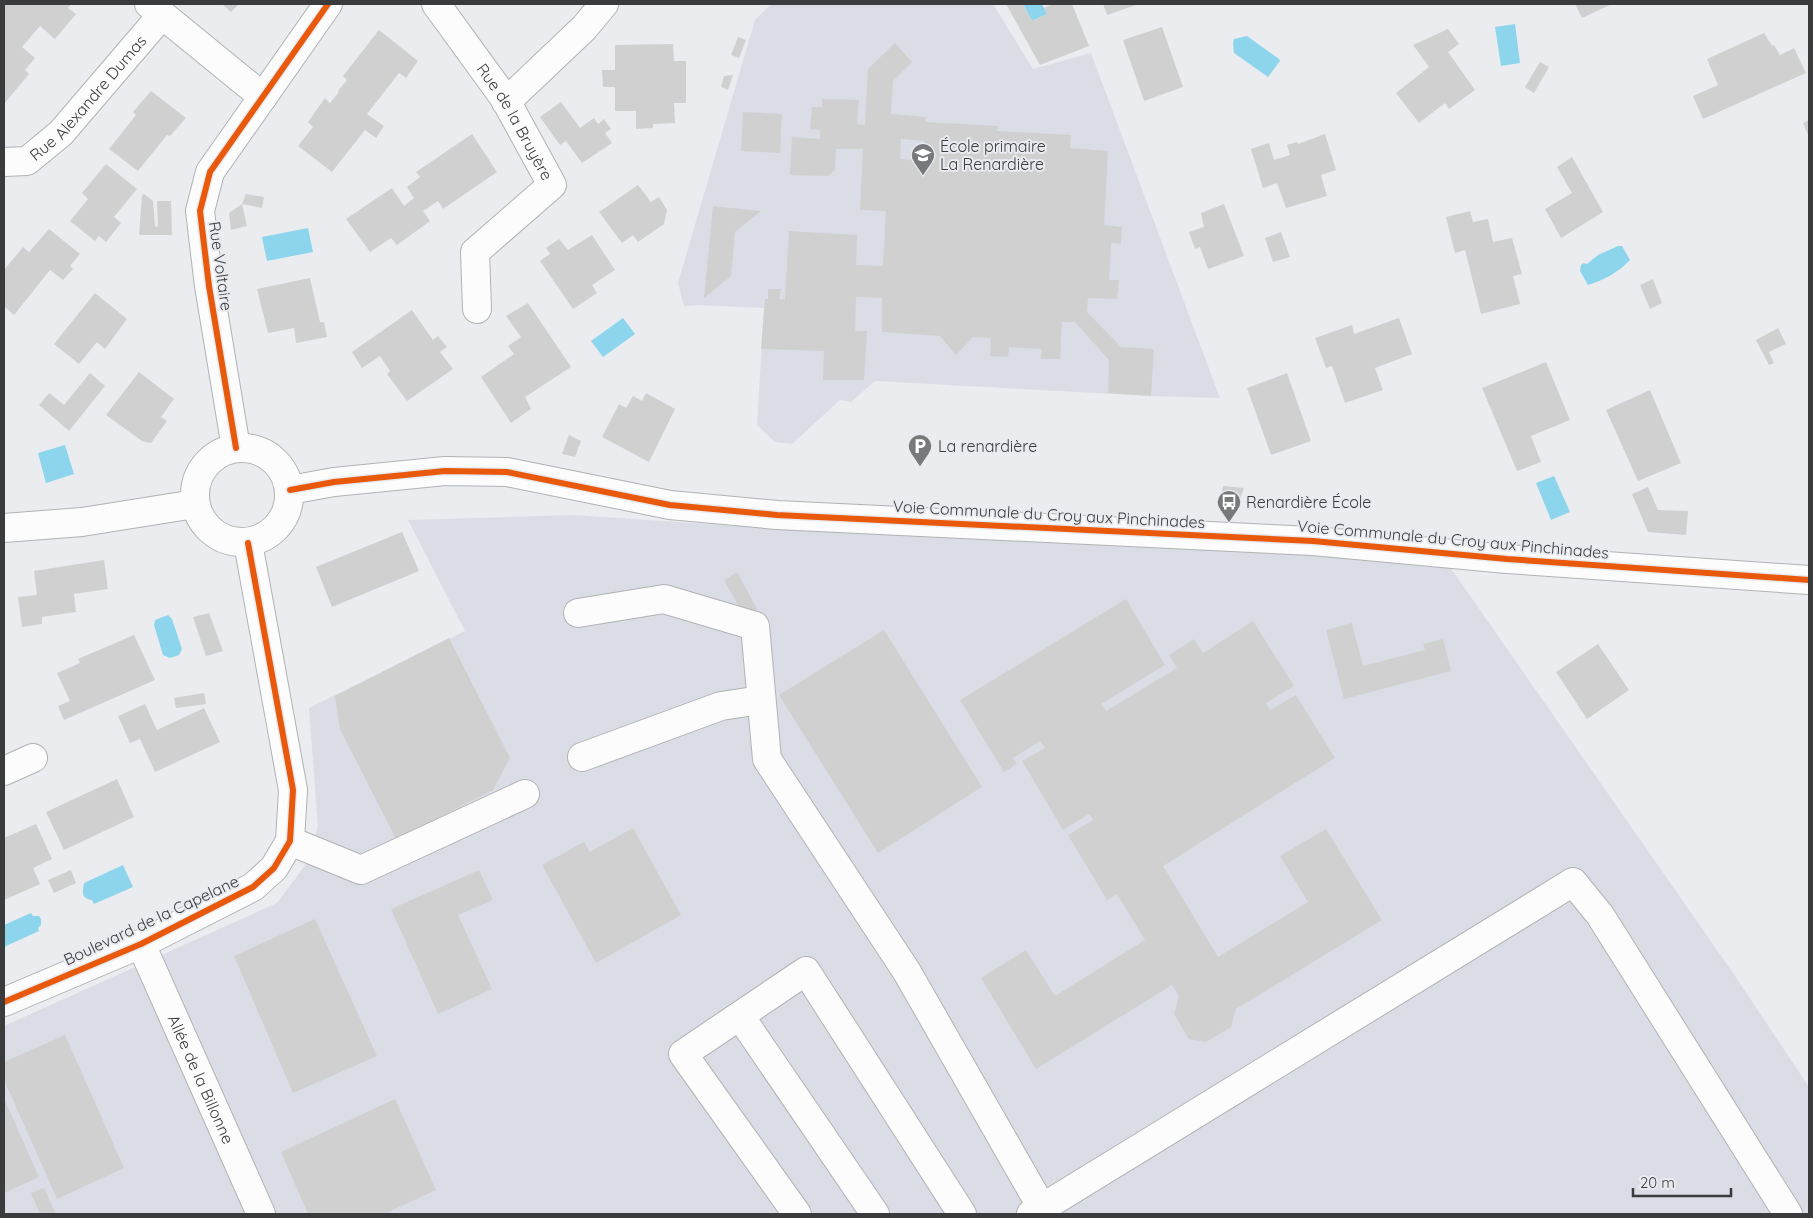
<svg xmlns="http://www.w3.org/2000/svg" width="1813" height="1218" font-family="Quicksand,sans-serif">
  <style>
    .built { fill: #dadde5 }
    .water { fill: #8dd5ec }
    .building { fill: #d0d0d1; fill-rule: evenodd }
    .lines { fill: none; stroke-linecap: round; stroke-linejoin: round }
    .minor-casing { stroke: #b1b2b4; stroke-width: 30 }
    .minor { stroke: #fcfcfd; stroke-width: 28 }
    .cycleway-casing { stroke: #e9ebf0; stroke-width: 9 }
    .cycleway { stroke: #e8590c; stroke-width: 6 }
    .labels { text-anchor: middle; stroke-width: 4; stroke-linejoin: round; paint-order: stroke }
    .street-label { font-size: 16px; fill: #3a3b3d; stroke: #e9ebf0 }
    .poi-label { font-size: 16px; fill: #3a3b3d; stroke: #e9ebf0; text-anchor: start }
  </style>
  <rect width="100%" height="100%" fill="#eaecef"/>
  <path class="built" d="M771 4H993L1033 69 1091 53 1220 398 1151 396 875 381 851 402 840 400 792 444 775 442 757 425 764 308 699 305 684 306 678 283 755 20Z
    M573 515 845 533 1044 537 1296 547 1450 567 1733 973 1809 1087V1214H4V1026L277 903 306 864 318 827 309 708 465 631 408 520Z"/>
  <path class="water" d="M1023 4H1042L1047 14 1032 21Z
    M1515 24 1520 63 1501 66 1495 27Z
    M1247 36 1279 59 1280 61 1268 77 1234 53 1233 43 1234 39Z
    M308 228 313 252 267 261 262 237Z
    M1618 246H1622L1630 260C1619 272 1604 280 1588 285L1580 271 1581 265 1584 263 1587 264 1598 255Z
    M623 318 635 334 603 357 591 341Z
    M65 445 74 474 46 483 38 453Z
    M1554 476 1570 512 1551 520 1536 483Z
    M168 615 172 619 182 649 179 655 170 658 163 655 154 625 155 620Z
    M123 865 133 887 94 904 92 900C80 898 83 892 84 883Z
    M31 913 33 916H39L41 919V925L38 928 39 931 4 947V925Z"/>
  <path class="building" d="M5 4H71L68 8 76 14 55 39 40 26 22 47 35 58 25 70 29 74 4 104V5Z
    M222 4H239L231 12Z
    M1006 4H1023L1032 21 1047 14 1044 8 1054 4H1072L1089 46 1040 65Z
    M1103 4H1139L1107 15Z
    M1575 4H1612L1582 18Z
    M1162 27 1183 87 1144 101 1123 40Z
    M1448 29 1459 44 1448 52 1475 90 1449 109 1445 103 1419 123 1396 93 1429 67 1413 45Z
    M379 30 418 61 406 78 399 73 367 114 384 126 376 138 365 130 332 172 298 146 313 127 308 122 325 98 330 103 339 92 338 91 347 80 343 76Z
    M1764 33 1772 46 1774 45 1780 55 1794 48 1806 73 1703 119 1693 96 1718 85 1707 59Z
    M738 37 746 40 739 58 731 55Z
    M895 43 912 62 893 81 891 114 926 117 925 122 998 126 997 131 1071 135 1070 148 1108 151 1104 225 1122 227 1121 244 1111 243 1109 280H1119L1117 299 1088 298 1087 312 1121 347 1154 349 1151 396 1108 393 1109 360 1075 322H1062L1060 359H1041L1042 349 1009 347 1008 357 990 356 991 338 973 337 956 355 940 336 882 332V298L856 297 855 331H867L864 380H823L824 351 761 349 765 299H768V289H781L779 299 785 300 789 231 857 235 856 265 883 266 886 211 860 210 863 149H836L835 170 828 176 790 175 792 137 820 139V130L810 129 812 107H822V99L859 100 857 124 865 125 868 69ZM901 139 924 141 923 160 900 159Z
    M673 44 674 61H686V103H674L675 123 653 124V128L636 129V111H615V87H603L602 70H615V45Z
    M1540 62 1549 67 1534 93 1525 87Z
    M733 75 728 90 721 87 724 76Z
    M151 91 186 118 170 136 167 135 138 171 109 149 136 115 133 112Z
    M561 102 580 128 594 118 598 124 604 119 611 129 605 133 612 143 582 163 566 141 560 145 540 117Z
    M743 112 782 114 780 153 741 151Z
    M1809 120V137L1803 123Z
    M472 134 497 172 443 209 438 201 423 211 430 221 397 245 391 238 370 252 346 219 392 188 404 206 414 198 407 187 420 177 416 172Z
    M1325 134 1336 170 1321 175 1327 196 1286 208 1277 183 1263 188 1251 149 1269 143 1274 160 1290 155 1287 145 1297 142 1298 144Z
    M1572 157 1603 212 1561 238 1545 209 1572 193 1557 167Z
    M106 164 137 189 114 217 121 223 106 242 99 236 95 241 70 221 88 199 82 193Z
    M638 185 651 202 659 197 667 210 664 224 638 242 633 235 622 243 599 212Z
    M144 194 153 201 155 226 158 227 157 201H171L172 235H139L142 195Z
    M246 194 264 197 262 208 242 204 247 226 231 230 229 213 242 204Z
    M1224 204 1244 256 1208 269 1200 247 1195 249 1189 232 1204 227 1201 213Z
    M713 206 761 211 735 232 731 276 704 298Z
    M1470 211 1473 222 1488 219 1493 242 1512 238 1522 274 1513 276 1520 304 1481 314 1465 250 1455 253 1446 217Z
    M49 229 80 254 70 266 73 269 63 280 50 270 14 315 4 306V270L23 247 29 252Z
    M1281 232 1290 257 1273 262 1265 238Z
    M592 235 615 270 592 285 597 293 573 309 540 261 550 254 546 248 559 239 568 250Z
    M310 278 320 322H324L327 337 296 343 294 328 268 333 257 289Z
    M1653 279 1662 303 1650 309 1640 285Z
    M95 293 127 319 105 349 97 342 79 364 54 344Z
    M528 303 571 367 525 397 531 409 511 423 481 377 514 354 508 346 521 337 506 316Z
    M412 310 433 340 438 336 447 347 440 352 453 369 407 401 387 374 390 371 380 356 362 368 352 352Z
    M1399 318 1412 354 1375 368 1383 390 1345 403 1332 366 1326 368 1315 338 1352 325 1354 334Z
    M1778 328 1786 344 1769 352 1774 363 1769 365 1756 340Z
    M1546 362 1570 420 1531 436 1541 462 1517 471 1482 388Z
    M139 372 174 399 161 417 167 421 151 443 142 441 106 415Z
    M90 373 105 386 69 431 39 405 49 393 64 405Z
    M1287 373 1311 441 1271 455 1247 388Z
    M1650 390 1681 463 1638 481 1606 410Z
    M646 393 675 409 649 462 602 437 619 404 626 408 633 396 642 401Z
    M569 435 581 441 575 457 562 454Z
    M1223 486 1244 488 1240 499 1221 497Z
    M1648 487 1658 510 1688 511 1686 535 1648 532 1632 494Z
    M402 532 419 571 332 607 316 567Z
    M104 560 108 589 74 594 76 612 42 617V624L22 627 18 597 37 595 34 571Z
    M737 572 757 609 744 616 724 580Z
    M1126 599 1165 665 1101 704 1106 711 1177 668 1169 655 1194 639 1203 653 1253 621 1294 686 1266 703 1270 710 1296 695 1335 758 1163 866 1218 957 1308 902 1280 856 1326 829 1382 920 1236 1009 1231 1027 1206 1042 1189 1039 1174 1014 1179 996 1172 985 1036 1069 981 978 1026 950 1055 996 1145 940 1117 894 1107 900 1068 835 1093 820 1089 814 1063 830 1022 761 1045 748 1040 741 1013 758 1017 764 1004 772 960 700Z
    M209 613 223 651 206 656 193 617Z
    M1352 623 1363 666 1425 650 1423 644 1443 639 1451 671 1344 699 1326 630Z
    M884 630 982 787 878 853 779 695Z
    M134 635 155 680 64 720 58 706 70 701 57 673 80 663 78 659Z
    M449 638 510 758 493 790 396 839 340 729 335 696Z
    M1598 644 1629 690 1587 719 1556 672Z
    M204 693 206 704 176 708 174 698Z
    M145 704 157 730 204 708 220 742 155 772 140 739 130 743 118 716Z
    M117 779 134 817 64 850 46 812Z
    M36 824 52 859 33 868 40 884 4 900V838Z
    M633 828 681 915 596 963 542 865 584 842 590 852Z
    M71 870 76 883 54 893 48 880Z
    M479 870 493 900 458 915 492 989 438 1014 391 909Z
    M315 919 377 1056 293 1093 234 956Z
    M65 1035 124 1168 57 1199 4 1080V1062Z
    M4 1098 39 1177 4 1193Z
    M395 1099 436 1190 384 1214H308L281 1152Z
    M44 1188 56 1214H40L31 1193Z"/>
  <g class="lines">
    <g class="minor-casing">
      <g id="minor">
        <path d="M149 4 263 97"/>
        <path id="s1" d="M436 4 505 99 552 185 475 252 477 309"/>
        <path d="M506 102 584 28 604 4"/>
        <path id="s2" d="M4 162 27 161 61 133 162 15"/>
        <circle cx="242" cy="495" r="47"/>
        <path d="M236 448 209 286 200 211 210 172 328 4"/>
        <path d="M290 490 334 482 445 471 507 472 670 505 777 515 1313 541 1507 559 1809 580"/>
        <path d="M4 528 82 522 195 504"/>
        <path d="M578 613 664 599 755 626 767 759 907 972 1042 1208 1031 1214"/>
        <path d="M582 757 721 706 761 700"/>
        <path d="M4 771 33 758"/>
        <path d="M290 841 361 870 525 794"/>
        <path id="s3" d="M141 944 261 1214"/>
        <path d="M4 1002 141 944 253 887 274 868 290 841 293 790 248 543"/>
        <path d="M740 1016 875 1214"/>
        <path d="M797 1214 683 1054 806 971 962 1214"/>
        <path d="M1047 1214 1042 1208 1573 882 1600 915 1788 1214"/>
      </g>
    </g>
    <use href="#minor" class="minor"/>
    <g class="cycleway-casing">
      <path id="cycleway" d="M236 448 209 286 200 211 210 172 328 4
        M290 490 334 482 445 471 507 472 670 505 777 515 1313 541 1507 559 1809 580
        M4 1002 141 944 253 887 274 868 290 841 293 790 248 543"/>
    </g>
    <use href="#cycleway" class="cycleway"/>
  </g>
  <defs>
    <g id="school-pin" transform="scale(1.25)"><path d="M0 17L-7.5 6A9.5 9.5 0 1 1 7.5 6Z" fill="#78797b" stroke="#e9ebf0"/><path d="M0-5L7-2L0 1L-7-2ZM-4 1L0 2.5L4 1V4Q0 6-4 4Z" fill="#fff"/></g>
    <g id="parking-pin" transform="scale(1.25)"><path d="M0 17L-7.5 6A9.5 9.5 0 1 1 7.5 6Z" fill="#78797b" stroke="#e9ebf0"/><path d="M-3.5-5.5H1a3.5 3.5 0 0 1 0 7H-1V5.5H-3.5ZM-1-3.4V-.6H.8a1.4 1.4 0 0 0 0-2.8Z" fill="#fff"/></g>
    <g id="bus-pin" transform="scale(1.25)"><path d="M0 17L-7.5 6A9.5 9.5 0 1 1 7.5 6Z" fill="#78797b" stroke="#e9ebf0"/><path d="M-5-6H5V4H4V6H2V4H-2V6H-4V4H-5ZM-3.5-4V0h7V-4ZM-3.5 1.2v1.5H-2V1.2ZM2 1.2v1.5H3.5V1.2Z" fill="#fff"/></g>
  </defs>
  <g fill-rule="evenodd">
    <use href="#school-pin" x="923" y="155"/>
    <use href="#parking-pin" x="920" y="446"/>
    <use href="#bus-pin" x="1229" y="502"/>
  </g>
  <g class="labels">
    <g class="street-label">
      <text dy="6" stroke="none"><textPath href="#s2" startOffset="111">Rue Alexandre Dumas</textPath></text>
      <text dy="6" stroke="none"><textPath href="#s1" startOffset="142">Rue de la Bruyère</textPath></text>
      <text transform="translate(221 266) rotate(82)" y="6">Rue Voltaire</text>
      <text transform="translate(1049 514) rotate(3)" y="6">Voie Communale du Croy aux Pinchinades</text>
      <text transform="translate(1453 539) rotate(5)" y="6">Voie Communale du Croy aux Pinchinades</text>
      <text transform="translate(151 920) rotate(-25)" y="6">Boulevard de la Capelane</text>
      <text dy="6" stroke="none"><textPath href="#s3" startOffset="148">Allée de la Billonne</textPath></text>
    </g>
    <g class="poi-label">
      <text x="940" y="152">École primaire<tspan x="940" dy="18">La Renardière</tspan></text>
      <text x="938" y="452">La renardière</text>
      <text x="1246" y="508">Renardière École</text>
    </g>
  </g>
  <rect width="1813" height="1218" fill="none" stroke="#3a3b3d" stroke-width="10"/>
  <path d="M1633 1188v8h98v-8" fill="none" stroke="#3a3b3d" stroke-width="2.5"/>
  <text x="1640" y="1188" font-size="15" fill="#3a3b3d" stroke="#e9ebf0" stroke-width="4" paint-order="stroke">20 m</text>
</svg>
